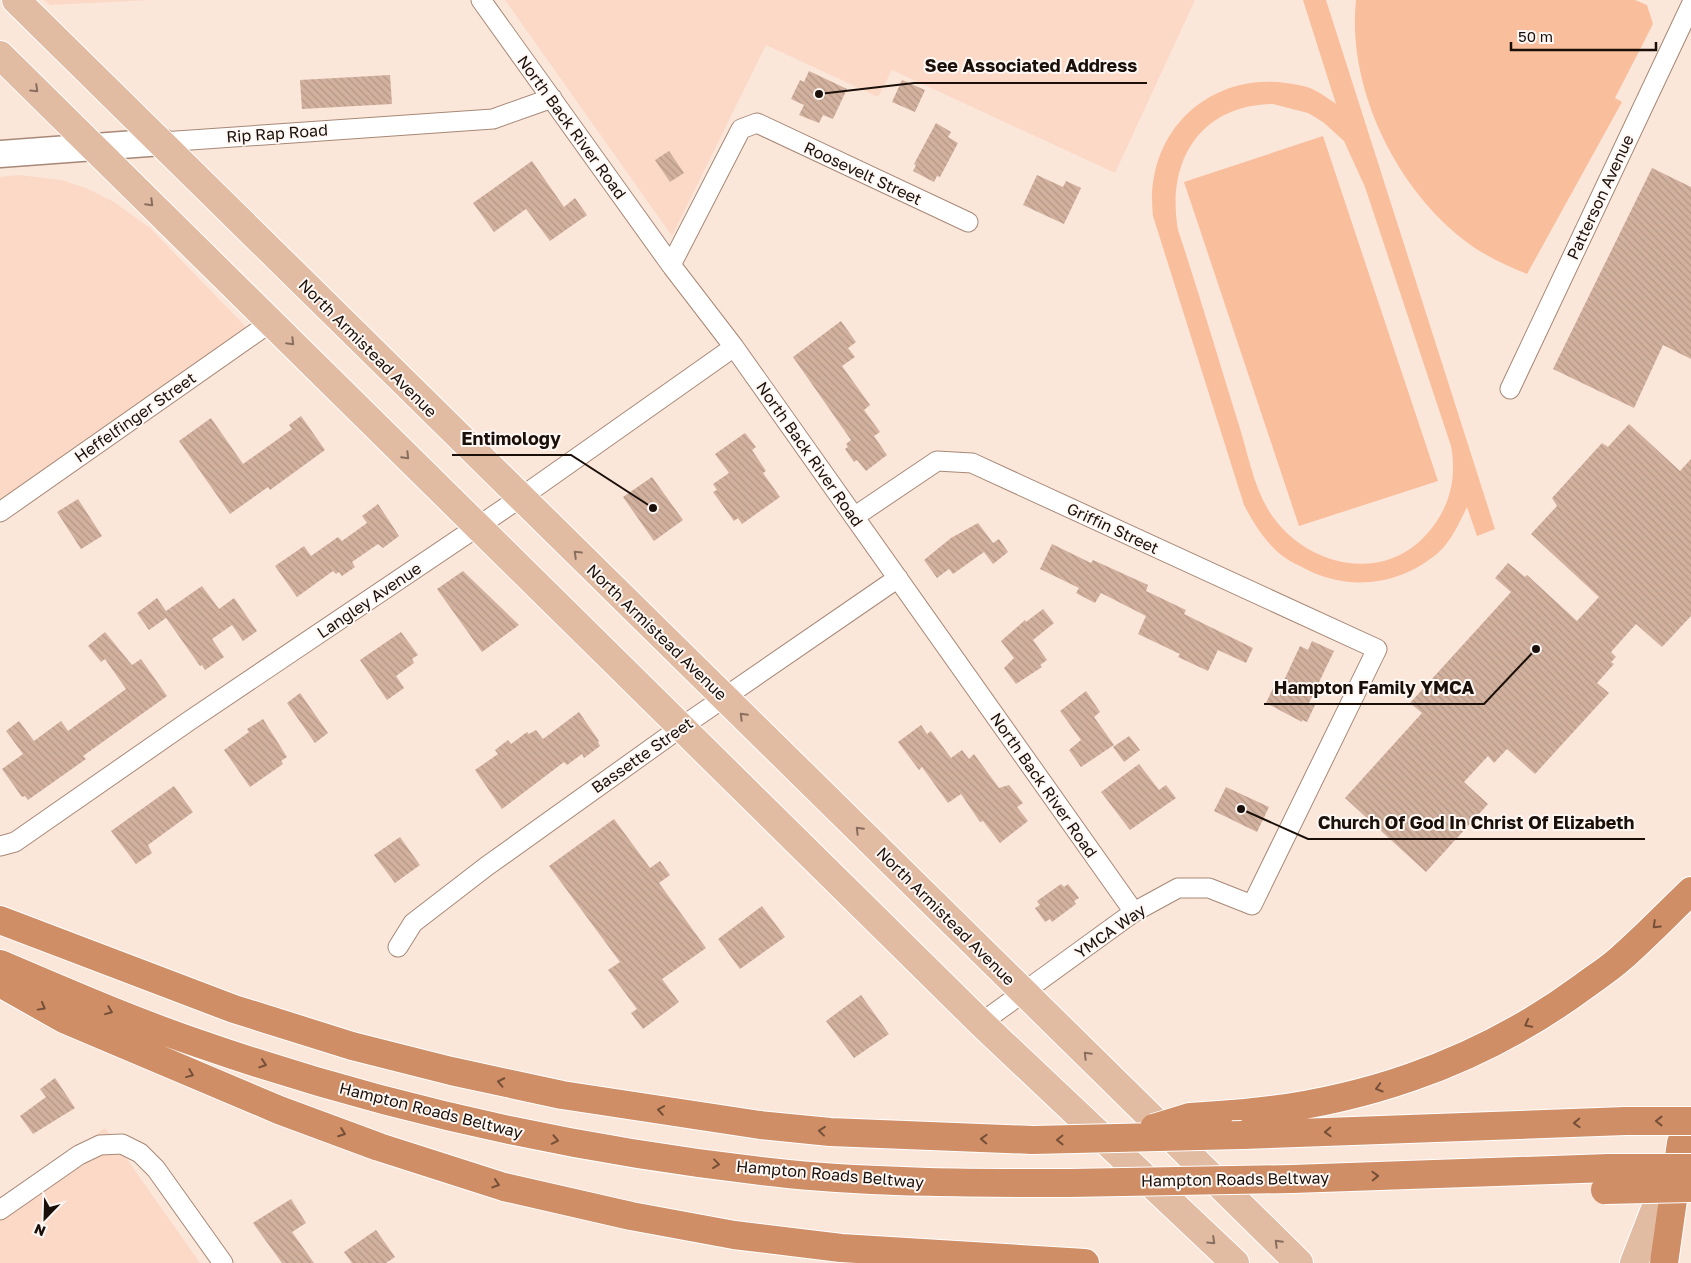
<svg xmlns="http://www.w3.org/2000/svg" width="1691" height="1263" font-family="'Golos Text',sans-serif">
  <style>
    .built { fill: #fbd9c6 }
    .grass { fill: #f9bf9d; fill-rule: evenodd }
    .building { fill: url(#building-back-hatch) }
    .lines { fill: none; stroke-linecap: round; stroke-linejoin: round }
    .street-casing { stroke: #a78876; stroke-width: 21 }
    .secondary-casing { stroke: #a78876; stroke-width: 29 }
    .primary-casing { stroke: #fff; stroke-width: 30 }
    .highway-casing { stroke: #fff; stroke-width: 30 }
    .street { stroke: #fff; stroke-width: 19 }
    .secondary { stroke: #fff; stroke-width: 26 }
    .primary { stroke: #e2bba3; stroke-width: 28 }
    .highway { stroke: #cf8e66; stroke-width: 28 }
    .highway-bridge-casing { stroke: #fff; stroke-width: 30; stroke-linecap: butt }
    .highway-bridge { stroke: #cf8e66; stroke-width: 28 }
    .oneway { stroke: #886e5e }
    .oneway2 { stroke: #754f38 }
    .labels { text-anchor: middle; stroke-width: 4; stroke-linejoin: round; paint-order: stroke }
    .street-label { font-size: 16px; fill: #1b1009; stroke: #fef7f3 }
    .leader { fill: none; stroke: #1b1009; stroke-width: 2 }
    .callout-dot { fill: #1b1009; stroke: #fef7f3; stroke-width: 2 }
    .callout-label { font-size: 18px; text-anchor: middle; font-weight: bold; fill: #1b1009; stroke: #fef7f3; stroke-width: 4; stroke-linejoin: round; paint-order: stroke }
  </style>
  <defs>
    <pattern id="building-back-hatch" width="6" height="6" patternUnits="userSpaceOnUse" patternTransform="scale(1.25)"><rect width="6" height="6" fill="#d2b19e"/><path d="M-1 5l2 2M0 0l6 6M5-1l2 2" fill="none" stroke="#b49787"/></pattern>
  </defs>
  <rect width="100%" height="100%" fill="#fbe6da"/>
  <path class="built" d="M44 0H151L50 5Z
    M505 0H1195L1115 173 892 70 878 97 766 45 672 236Z
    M19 175 61 180 86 188 114 202 150 228 246 327 0 504V177Z
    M105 1128 200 1263H0V1203Z"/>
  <path class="grass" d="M1303 0H1326L1495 529 1477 536 1467 507C1459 523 1452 540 1439 552 1399 587 1345 592 1300 566 1293 563 1286 559 1280 554 1264 540 1254 524 1244 505L1153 216C1143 128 1216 64 1303 86 1316 89 1326 97 1336 104ZM1273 104 1308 113 1323 122 1344 141 1365 187 1451 446C1458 483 1447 516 1419 542 1374 582 1306 563 1273 517 1254 491 1248 453 1238 422 1218 358 1199 293 1178 230 1166 161 1200 105 1273 104Z
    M1356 0H1635L1647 5 1653 24 1615 98 1622 102 1527 274C1512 268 1497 261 1483 253 1403 204 1346 93 1356 0Z
    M1323 136 1438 481 1299 526 1184 182Z"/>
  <path class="building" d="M809 71 847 89 833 119 823 115 819 123 799 115 804 105 791 99 800 80 804 82Z
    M390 75 392 104 302 109 300 80Z
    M902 80 925 90 915 112 892 102Z
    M936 123 951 132 948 137 958 143 940 177 937 176 934 182 913 171 916 165 914 164Z
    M669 151 684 173 670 182 655 160Z
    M532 161 564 207 575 198 587 215 550 241 526 209 494 232 473 203Z
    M1652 168 1691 187V359L1663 345 1634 408 1553 369Z
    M1037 175 1063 187 1066 181 1081 188 1064 224 1023 205Z
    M841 321 856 342 848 348 855 357 842 366 870 405 864 410 880 432 874 436 887 455 866 471 857 460 854 462 845 449 848 447 846 444 851 440 793 357Z
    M301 416 325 450 270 490 268 487 230 514 179 441 211 418 243 464 292 429 289 425Z
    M1629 424 1680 471 1691 459V616L1662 647 1636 624 1611 652 1616 657 1611 662 1614 664 1597 683 1609 693 1535 774 1507 749 1494 763 1488 756 1464 782 1488 804 1426 872 1345 798 1422 713 1410 703 1511 592 1495 578 1508 563 1525 577 1527 575 1577 621 1599 597 1531 534 1557 506 1552 498 1602 443 1608 447Z
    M745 433 756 447 752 450 766 471 763 473 780 497 742 524 738 518 734 521 713 492 717 490 713 484 729 473 715 454Z
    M652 477 683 520 654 541 623 497Z
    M78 499 102 536 81 549 57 512Z
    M378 504 399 536 383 548 378 544 352 562 355 567 342 576 339 572 336 574 333 571 297 597 275 566 304 546 311 556 338 537 342 541 367 523 362 516Z
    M978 523 993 543 999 539 1008 552 993 564 984 552 953 574 949 569 937 578 924 560 951 538Z
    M1052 544 1091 563 1093 560 1148 585 1146 591 1186 610 1184 614 1253 648 1246 663 1218 650 1208 671 1178 657 1180 654 1138 634 1146 616 1101 593 1095 603 1076 593 1079 588 1040 569Z
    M463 571 519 625 482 652 437 589Z
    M202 586 219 609 234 598 257 631 243 641 232 625 212 639 224 657 205 670 202 665 200 666 166 618 149 630 137 613 157 598 166 611Z
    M1043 609 1054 623 1033 640 1047 660 1040 665 1042 667 1016 684 1004 668 1014 658 1001 641 1025 620 1026 622Z
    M105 632 132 665 141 659 167 696 83 756 86 759 28 800 25 796 22 797 2 769 23 754 6 731 19 721 34 741 61 721 68 731 126 689 105 659 101 662 88 646Z
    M401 632 418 655 412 659 414 663 396 676 404 688 387 700 360 660Z
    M1312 641 1334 651 1309 703 1315 705 1307 722 1302 720V722L1266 703 1274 686 1280 689 1300 646 1308 650Z
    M1086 691 1100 712 1094 717 1114 745 1081 767 1069 750 1081 740 1060 711Z
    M300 693 328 733 315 743 287 703Z
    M579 712 599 741 598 742 600 746 584 758 582 754 567 765 564 762 502 809 475 770 498 754 495 750 508 740 511 744 527 732 529 734 536 730 543 739Z
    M263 719 287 757 281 761 283 764 250 787 224 750 249 732 247 729Z
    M921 725 927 734 931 731 951 758 962 750 969 759 974 754 999 788 1009 785 1023 803 1017 807 1028 821 1000 843 983 821 980 822 961 794 948 803 922 767 919 770 898 742Z
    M1129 736 1140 750 1124 762 1113 747Z
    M1139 764 1159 790 1166 785 1176 798 1130 830 1101 792Z
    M174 786 193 812 148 845 152 853 136 864 111 831Z
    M1226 787 1269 807 1257 832 1214 811Z
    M614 819 650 868 660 861 670 875 659 883 706 948 662 979 679 1002 643 1029 631 1013 637 1009 608 970 620 962 549 866Z
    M400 837 420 865 395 883 374 855Z
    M1061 884 1064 887 1068 884 1079 898 1074 901 1076 904 1052 922 1050 919 1045 922 1035 908 1040 905 1037 901Z
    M762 906 785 937 740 969 718 939Z
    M861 995 889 1034 854 1058 826 1021Z
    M55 1078 75 1108 33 1134 20 1116 46 1097 40 1089Z
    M291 1199 306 1223 292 1232 314 1263H282L253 1223Z
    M376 1230 395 1257 386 1263H352L344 1252Z"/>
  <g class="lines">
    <g class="street-casing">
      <path id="street" d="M481 0 671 265 734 347 1134 912
        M162 142 493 119 552 98
        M671 265 741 129 757 123 968 222
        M1510 389 1691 5
        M0 512 271 322
        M854 517 937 461 972 463 1377 649 1252 905 1209 888H1178L1134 912 981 1023
        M0 846 15 842 189 721 520 498 734 347
        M398 947 413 923 487 866 680 728 898 578
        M0 1210 79 1155 100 1145 122 1144 140 1153 156 1169 223 1263"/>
    </g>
    <g class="secondary-casing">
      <path id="secondary" d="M0 154 162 142"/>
    </g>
    <g class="primary-casing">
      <path id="primary" d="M16 0 1299 1263
        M0 55 981 1023 1235 1263
        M1634 1263 1671 1168"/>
    </g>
    <g class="highway-casing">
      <path id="highway" d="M0 920 234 1009 352 1046 451 1071 562 1095 760 1125 830 1132 1033 1140
        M0 964C66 992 132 1021 200 1044 390 1110 588 1153 788 1174 881 1183 975 1183 1069 1183
        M0 983 64 1019 279 1110 379 1147 504 1187 631 1216 734 1235 841 1248 1085 1263
        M1219 1115C1352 1107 1477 1065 1584 986 1596 977 1609 969 1620 959 1645 937 1667 914 1691 891
        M1242 1135 1626 1121
        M1292 1179 1609 1168
        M1664 1263 1681 1143"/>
    </g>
    <use href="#street" class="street"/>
    <use href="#secondary" class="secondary"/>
    <use href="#primary" class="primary"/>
    <use href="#highway" class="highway"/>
    <g class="highway-bridge-casing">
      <path id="highway-bridge" d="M1626 1121H1691
        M1154 1128 1190 1117 1219 1115
        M1033 1140 1242 1135
        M1609 1168H1691
        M1069 1183 1292 1179
        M1605 1190 1691 1188"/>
    </g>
    <use href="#highway-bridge" class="highway-bridge"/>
  </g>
  <defs><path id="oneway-chevron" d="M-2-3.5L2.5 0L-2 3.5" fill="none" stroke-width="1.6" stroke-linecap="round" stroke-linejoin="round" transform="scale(1.25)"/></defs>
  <g class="oneway">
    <use href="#oneway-chevron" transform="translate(35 89) rotate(44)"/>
    <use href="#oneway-chevron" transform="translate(150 203) rotate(45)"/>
    <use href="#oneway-chevron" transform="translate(291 342) rotate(45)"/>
    <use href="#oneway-chevron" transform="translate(406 456) rotate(45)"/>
    <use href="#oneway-chevron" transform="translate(577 554) rotate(-136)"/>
    <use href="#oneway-chevron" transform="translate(743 716) rotate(-135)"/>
    <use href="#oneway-chevron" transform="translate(859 830) rotate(-135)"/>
    <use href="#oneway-chevron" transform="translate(1087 1055) rotate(-135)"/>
    <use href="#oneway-chevron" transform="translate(1212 1241) rotate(43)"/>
    <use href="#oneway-chevron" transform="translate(1278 1243) rotate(-135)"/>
  </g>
  <g class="oneway2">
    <use href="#oneway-chevron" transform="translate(1656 925) rotate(136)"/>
    <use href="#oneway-chevron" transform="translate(42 1007) rotate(29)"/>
    <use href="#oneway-chevron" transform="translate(109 1011) rotate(22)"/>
    <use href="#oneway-chevron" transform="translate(1528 1024) rotate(152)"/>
    <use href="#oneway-chevron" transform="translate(263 1064) rotate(18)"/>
    <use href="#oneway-chevron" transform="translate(190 1074) rotate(22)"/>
    <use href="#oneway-chevron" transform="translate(501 1082) rotate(-168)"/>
    <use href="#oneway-chevron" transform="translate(1379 1088) rotate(164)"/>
    <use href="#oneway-chevron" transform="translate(661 1110) rotate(-171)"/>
    <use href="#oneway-chevron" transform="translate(1659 1121) rotate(180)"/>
    <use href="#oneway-chevron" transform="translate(1577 1123) rotate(178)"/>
    <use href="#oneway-chevron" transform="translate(822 1131) rotate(-174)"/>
    <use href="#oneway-chevron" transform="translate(1328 1132) rotate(178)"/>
    <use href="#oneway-chevron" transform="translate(342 1133) rotate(20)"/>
    <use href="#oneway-chevron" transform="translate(984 1139) rotate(-178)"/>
    <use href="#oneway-chevron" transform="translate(555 1140) rotate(11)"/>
    <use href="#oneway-chevron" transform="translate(1060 1140) rotate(179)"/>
    <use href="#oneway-chevron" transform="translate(716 1164) rotate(7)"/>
    <use href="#oneway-chevron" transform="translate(1375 1176) rotate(-2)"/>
    <use href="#oneway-chevron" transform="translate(496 1184) rotate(18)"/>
  </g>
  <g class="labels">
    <g class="street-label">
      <text transform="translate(572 127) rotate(54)" y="6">North Back River Road</text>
      <text transform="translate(277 133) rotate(-4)" y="6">Rip Rap Road</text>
      <text transform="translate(863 173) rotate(25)" y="6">Roosevelt Street</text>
      <text transform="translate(1600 197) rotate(-65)" y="6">Patterson Avenue</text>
      <text transform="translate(368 348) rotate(45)" y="6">North Armistead Avenue</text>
      <text transform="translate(135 417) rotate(-35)" y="6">Heffelfinger Street</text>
      <text transform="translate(810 454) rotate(55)" y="6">North Back River Road</text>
      <text transform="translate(1113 528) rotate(25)" y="6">Griffin Street</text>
      <text transform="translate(369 600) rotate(-34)" y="6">Langley Avenue</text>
      <text transform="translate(657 632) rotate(44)" y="6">North Armistead Avenue</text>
      <text transform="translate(642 755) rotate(-35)" y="6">Bassette Street</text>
      <text transform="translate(1044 785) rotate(55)" y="6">North Back River Road</text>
      <text transform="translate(946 916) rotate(45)" y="6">North Armistead Avenue</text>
      <text transform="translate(1110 931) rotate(-35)" y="6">YMCA Way</text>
      <text transform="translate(431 1110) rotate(14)" y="6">Hampton Roads Beltway</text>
      <text transform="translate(830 1174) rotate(5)" y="6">Hampton Roads Beltway</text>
      <text transform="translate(1235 1179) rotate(-1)" y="6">Hampton Roads Beltway</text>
    </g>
  </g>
  <path class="leader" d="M819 94L914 83H1147M653 508L571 455H452M1536 649L1484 704H1264M1241 809L1308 839H1645"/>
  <g class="callout-dot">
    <circle cx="819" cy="94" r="5"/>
    <circle cx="653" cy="508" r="5"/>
    <circle cx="1536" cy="649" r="5"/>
    <circle cx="1241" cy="809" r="5"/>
  </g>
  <g class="callout-label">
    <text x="1031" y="72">See Associated Address</text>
    <text x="511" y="445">Entimology</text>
    <text x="1374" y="694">Hampton Family YMCA</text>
    <text x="1476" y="829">Church Of God In Christ Of Elizabeth</text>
  </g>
  <g transform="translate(45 1218) rotate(203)" stroke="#fef7f3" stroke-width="4" paint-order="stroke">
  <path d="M0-4L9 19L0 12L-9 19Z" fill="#1b1009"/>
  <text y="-8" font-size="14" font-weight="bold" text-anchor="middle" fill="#1b1009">N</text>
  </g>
  <path d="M1511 42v8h145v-8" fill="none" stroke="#1b1009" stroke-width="2.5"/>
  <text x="1518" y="42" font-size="15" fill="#1b1009" stroke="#fef7f3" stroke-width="4" paint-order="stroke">50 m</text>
</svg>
